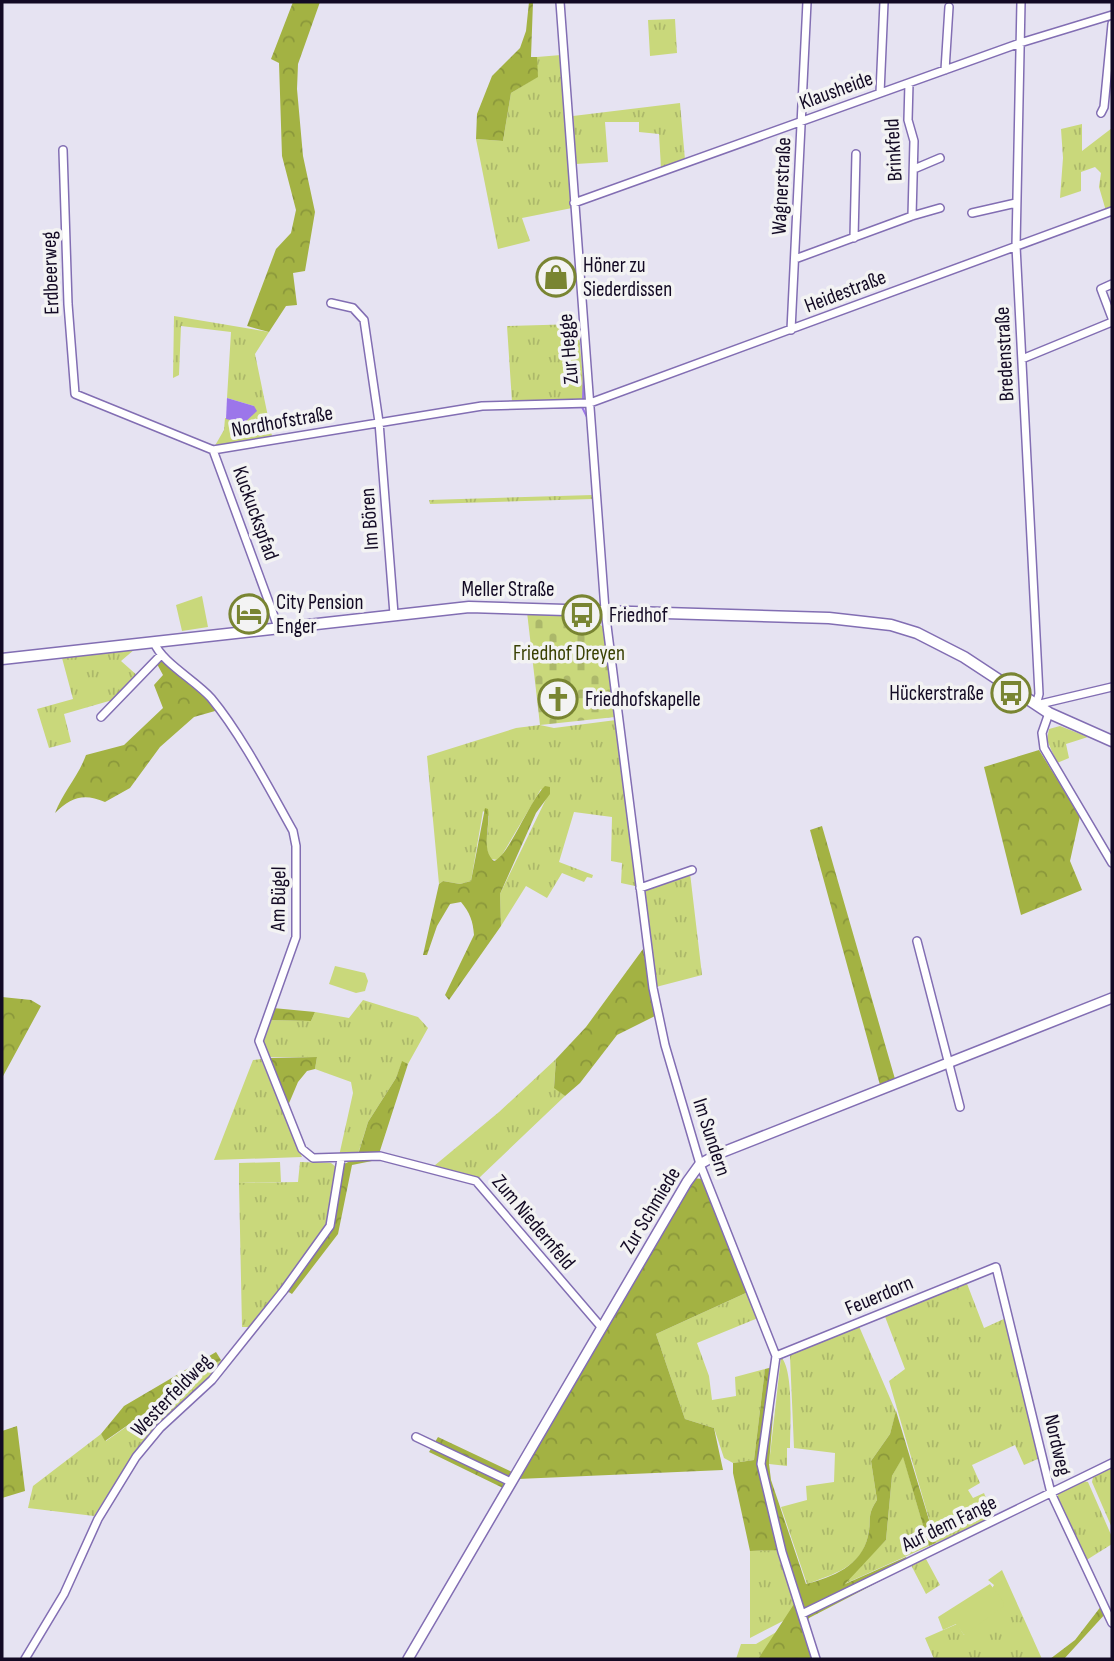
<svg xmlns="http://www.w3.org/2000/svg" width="1114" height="1661" font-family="'Sofia Sans Condensed',sans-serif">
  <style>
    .grass { fill: url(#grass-tufts) }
    .forest { fill: url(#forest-crowns) }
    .cemetery { fill: url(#cemetery-stones) }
    .garden { fill: #c9d87b }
    .water { fill: #9c76ea }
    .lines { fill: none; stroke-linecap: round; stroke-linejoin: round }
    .stream { stroke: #9c76ea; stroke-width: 2 }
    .minor-casing { stroke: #826eb3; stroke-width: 10 }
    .tertiary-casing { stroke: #826eb3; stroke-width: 12 }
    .secondary-casing { stroke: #826eb3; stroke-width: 13 }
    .minor { stroke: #fff; stroke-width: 7 }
    .tertiary { stroke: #fff; stroke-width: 9 }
    .secondary { stroke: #fff; stroke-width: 10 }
    .labels { text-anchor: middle; stroke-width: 7; stroke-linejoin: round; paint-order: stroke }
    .street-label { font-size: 21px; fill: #130a24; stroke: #f3f3f3 }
    .poi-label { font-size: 21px; fill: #130a24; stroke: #f3f3f3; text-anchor: start }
    .park-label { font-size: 21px; fill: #3a4103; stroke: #f3f3f3 }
  </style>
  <defs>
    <pattern id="grass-tufts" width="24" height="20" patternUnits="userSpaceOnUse" patternTransform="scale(1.75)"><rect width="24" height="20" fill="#c9d87b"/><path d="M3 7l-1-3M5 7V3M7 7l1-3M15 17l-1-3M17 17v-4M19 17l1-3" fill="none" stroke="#acb86a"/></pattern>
    <pattern id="forest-crowns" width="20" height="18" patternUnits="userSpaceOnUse" patternTransform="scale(1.75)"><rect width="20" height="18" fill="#a3b243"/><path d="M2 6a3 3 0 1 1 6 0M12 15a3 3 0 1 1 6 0" fill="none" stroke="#8b983b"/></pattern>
    <pattern id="cemetery-stones" width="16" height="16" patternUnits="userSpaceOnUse" patternTransform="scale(1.75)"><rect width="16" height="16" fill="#c9d87b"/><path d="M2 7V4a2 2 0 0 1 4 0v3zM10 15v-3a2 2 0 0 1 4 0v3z" fill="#acb86a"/></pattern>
  </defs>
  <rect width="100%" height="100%" fill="#e6e3f2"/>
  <path class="grass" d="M675 19 677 53 650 56 648 20Z
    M561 55 572 208 522 218 530 241 498 249 476 139 503 141 511 93 537 77V57Z
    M680 103 685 160 661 168 659 134 639 132V122H605L608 162 576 164 573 116Z
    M1082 124V151L1112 128V209L1106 211 1099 187 1101 173 1095 167 1081 172V191L1060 198 1063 158 1061 129Z
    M174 316 269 332 255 354 272 436 213 449 224 430 225 418 244 423 254 406 227 398 231 332 181 326 179 375 173 378Z
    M578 324 585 400 512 402 507 326Z
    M593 495V499L430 504 429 500Z
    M135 649 121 661 139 677 114 704 109 701 64 714 71 742 49 748 37 709 73 699 62 658Z
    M616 720 637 883 635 886 621 883 622 863 611 861 612 817 574 812 559 862 593 875 592 878 587 877 584 882 562 873 547 898 526 886 501 926 500 894 547 797 541 789 499 860 490 859 486 846 489 816 483 811 471 881 460 884 443 881 439 884 427 756 516 728 540 725 554 728Z
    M1060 726 1088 737 1066 744 1069 758 1057 763 1047 740 1049 729Z
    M690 873 702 975 656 987 643 891Z
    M363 1000 418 1017 428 1028 408 1064 402 1062 396 1078 368 1122 358 1154 339 1156 353 1093 351 1082 315 1069 317 1057H266L262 1036 268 1020 311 1021 315 1012 349 1018Z
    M261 1059 302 1157 214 1160 253 1060Z
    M556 1059 554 1087 565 1096 479 1178 434 1166 499 1112Z
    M300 1162 331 1163 336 1167 327 1225 253 1327H242L239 1183 298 1182Z
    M966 1281 984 1328 1006 1318 1040 1458 1024 1465 1015 1445 972 1465 980 1483 968 1490 973 1498 984 1493 994 1518 936 1543 889 1381 905 1369 884 1314Z
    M748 1292 758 1318 697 1343 709 1376 712 1400 736 1396 735 1377 765 1369 754 1460 733 1463 724 1458 714 1428 685 1419 656 1334Z
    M858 1324 896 1412 890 1434 871 1461 877 1500C866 1516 872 1520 868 1536 861 1568 833 1574 807 1584L781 1507 807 1500 806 1486 834 1482 835 1453 794 1448 790 1356 791 1352Z
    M781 1357C794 1370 790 1428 790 1448H787V1466L769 1464Z
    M221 1360 224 1361 133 1456 94 1516 28 1508 33 1486 101 1434 106 1441Z
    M903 1456 929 1546 842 1585 886 1540 892 1476Z
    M1112 1467V1528L1092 1482 1093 1477Z
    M1083 1481 1088 1482 1112 1537V1544L1085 1561 1057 1499 1058 1494Z
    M779 1550 795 1606 785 1620 750 1638V1551Z
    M926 1559 940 1585 926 1594 911 1565Z
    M1002 1570 1042 1659H934L925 1638 957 1624 964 1635 994 1585 988 1580Z
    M778 1631 758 1659H736L741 1644H756Z"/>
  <path class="forest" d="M293 2H320L298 64 297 89 303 156 315 212 305 271 293 273 297 305 286 306 269 332 247 326 276 249 291 233 296 210 282 156 279 63 271 59Z
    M529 2H533L531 57H537L538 77 511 93 503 141 476 139 477 114 492 76 520 48 526 31Z
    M162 660 210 691 220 706 215 711 194 717 160 747 130 788 105 802C84 793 71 797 55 813 63 792 78 777 86 755L124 745 163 708 154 685 163 675 157 664Z
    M1039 750 1080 816 1070 861 1082 890 1021 915 984 767Z
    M545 786 550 787V794L536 813 500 894 501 926 449 1000 445 995 474 935C473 921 470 913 461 902L450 904 437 926 427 955H423L439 884 443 881 460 884 471 881 485 808 488 809C491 825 480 849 494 861 509 856 529 801 545 786Z
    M822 826 895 1079 880 1085 810 830Z
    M643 949 655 1016 617 1035 580 1083 565 1096 554 1088 556 1059 586 1027Z
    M2 997 31 1000 41 1006 2 1078Z
    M273 1008 315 1012 311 1021 268 1020Z
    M317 1057 315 1069 307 1071 298 1082 287 1108 266 1058Z
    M402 1061 408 1064 377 1160 352 1165 338 1234 292 1294 287 1291 333 1227 344 1164 357 1158 368 1122 396 1078Z
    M692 1178 703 1179 748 1292 656 1334 685 1419 714 1428 723 1470 518 1479Z
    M216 1352 221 1360 105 1441 101 1434 124 1406Z
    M777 1366 769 1464 771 1480 806 1584C833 1577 861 1566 868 1536 872 1520 866 1516 877 1500L871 1461 890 1434 896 1411 936 1543 929 1546 903 1457 892 1476 886 1540 845 1584 906 1557 911 1565 809 1618 803 1629 813 1659H758L798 1598 784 1550 750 1551 733 1473V1463L754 1460 765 1369Z
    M17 1426 25 1491 2 1498V1431Z
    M438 1437 512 1472 503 1488 429 1452Z
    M1102 1605 1106 1613 1064 1659H1050L1075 1640Z"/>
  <path class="cemetery" d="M527 612 591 616 604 628 615 717 540 725Z"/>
  <path class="garden" d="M202 596 208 627 182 631 176 605Z
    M335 966 365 973 368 981 365 991 356 993 329 984Z
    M280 1162 281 1182 239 1183V1163Z
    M990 1584 1004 1602 1003 1607 964 1635 956 1624 943 1630 938 1617Z"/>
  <path class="water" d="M227 398 254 406 257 411 244 423 226 419Z"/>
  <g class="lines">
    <path class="stream" d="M583 400 584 368
      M550 408 582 407 587 417"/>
    <g class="minor-casing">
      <path id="minor" d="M560 2 605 610 653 988 665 1045 700 1164 776 1356 761 1464 782 1552 816 1659
        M1021 2 1016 246 1039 694 1036 705
        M945 70 949 7
        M909 83 908 120 914 141 912 216
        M880 93 884 2
        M1101 113 1104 107 1112 24
        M63 150 68 304 75 394 213 450 482 406 590 403 1112 211
        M914 169 940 158
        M574 203 1020 43 1112 15
        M972 213 1016 203
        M854 238 856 154
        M795 259 912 216 940 208
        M1112 284 1101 289 1112 318
        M331 303 353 308 364 320 379 422 394 614
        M791 330 807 2
        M1022 359 1112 322
        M213 450 278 627
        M154 642C161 662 195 680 211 698 241 734 270 790 293 831L296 846V937L259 1041 302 1149 313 1158 380 1156 476 1181 602 1328
        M1036 705 1112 687
        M1049 713 1042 733 1044 748 1112 863
        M101 717 161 655
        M640 888 692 870
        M917 941 960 1107
        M776 1356 996 1267 1051 1493 1112 1623
        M416 1437 511 1482
        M802 1614 1112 1463
        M25 1659 64 1594 98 1519 136 1457 160 1428 212 1380 284 1290 330 1226 341 1159"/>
    </g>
    <g class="tertiary-casing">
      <path id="tertiary" d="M408 1659 687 1182 700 1164 718 1154 1112 998"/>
    </g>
    <g class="secondary-casing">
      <path id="secondary" d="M2 659 469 607 829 618 891 625 917 633 964 657 1049 713 1112 741"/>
    </g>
    <use href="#minor" class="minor"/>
    <use href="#tertiary" class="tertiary"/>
    <use href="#secondary" class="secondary"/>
  </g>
  <defs>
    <g id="shop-ring" transform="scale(2.0125)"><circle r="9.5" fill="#f3f3f3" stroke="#798532" stroke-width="1.5"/><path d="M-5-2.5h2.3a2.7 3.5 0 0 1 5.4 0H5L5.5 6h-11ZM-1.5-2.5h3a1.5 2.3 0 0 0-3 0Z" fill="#798532"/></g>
    <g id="hotel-ring" transform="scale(2.0125)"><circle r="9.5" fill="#f3f3f3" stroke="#798532" stroke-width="1.5"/><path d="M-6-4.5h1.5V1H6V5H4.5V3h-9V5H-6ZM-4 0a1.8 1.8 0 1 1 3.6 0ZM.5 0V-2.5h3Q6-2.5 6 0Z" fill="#798532"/></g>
    <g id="bus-ring" transform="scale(2.0125)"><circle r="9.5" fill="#f3f3f3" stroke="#798532" stroke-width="1.5"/><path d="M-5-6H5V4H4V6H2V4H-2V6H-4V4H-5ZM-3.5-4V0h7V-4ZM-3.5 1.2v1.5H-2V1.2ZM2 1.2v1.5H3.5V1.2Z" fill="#798532"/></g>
    <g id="church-ring" transform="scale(2.0125)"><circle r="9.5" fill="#f3f3f3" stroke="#798532" stroke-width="1.5"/><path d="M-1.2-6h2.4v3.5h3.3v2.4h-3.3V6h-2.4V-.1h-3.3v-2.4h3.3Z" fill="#798532"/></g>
  </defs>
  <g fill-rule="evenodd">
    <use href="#shop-ring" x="556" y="277"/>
    <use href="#hotel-ring" x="249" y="614"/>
    <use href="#bus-ring" x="582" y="615"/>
    <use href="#bus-ring" x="1011" y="693"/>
    <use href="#church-ring" x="558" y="699"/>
  </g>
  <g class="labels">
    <g class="street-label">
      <text transform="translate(836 90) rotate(-20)" y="7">Klausheide</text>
      <text transform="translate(893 150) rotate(-93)" y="7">Brinkfeld</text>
      <text transform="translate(781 186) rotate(-87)" y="7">Wagnerstraße</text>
      <text transform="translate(50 273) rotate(-92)" y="7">Erdbeerweg</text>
      <text transform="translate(845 291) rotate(-21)" y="7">Heidestraße</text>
      <text transform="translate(568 349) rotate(-95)" y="7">Zur Hegge</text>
      <text transform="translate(1004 354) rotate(-93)" y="7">Bredenstraße</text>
      <text transform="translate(282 421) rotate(-10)" y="7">Nordhofstraße</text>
      <text transform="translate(256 513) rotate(70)" y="7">Kuckuckspfad</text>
      <text transform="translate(369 519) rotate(-94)" y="7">Im Bören</text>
      <text x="508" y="596">Meller Straße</text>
      <text transform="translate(278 899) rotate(-89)" y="7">Am Bügel</text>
      <text transform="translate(712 1137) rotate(72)" y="7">Im Sundern</text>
      <text transform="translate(650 1210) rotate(-59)" y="7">Zur Schmiede</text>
      <text transform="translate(534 1222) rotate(50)" y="7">Zum Niedernfeld</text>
      <text transform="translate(879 1295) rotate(-23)" y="7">Feuerdorn</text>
      <text transform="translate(171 1395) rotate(-46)" y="7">Westerfeldweg</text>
      <text transform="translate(1058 1445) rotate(77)" y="7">Nordweg</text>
      <text transform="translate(949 1523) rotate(-26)" y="7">Auf dem Fange</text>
    </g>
    <g class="poi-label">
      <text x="583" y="272">Höner zu<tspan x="583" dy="24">Siederdissen</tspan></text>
      <text x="276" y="609">City Pension<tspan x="276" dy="24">Enger</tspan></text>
      <text x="609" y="622">Friedhof</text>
      <text x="984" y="700" text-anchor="end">Hückerstraße</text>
      <text x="585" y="706">Friedhofskapelle</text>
    </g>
    <g class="park-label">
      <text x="569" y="660">Friedhof Dreyen</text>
    </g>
  </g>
  <rect width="1114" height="1661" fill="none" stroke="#130a24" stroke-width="7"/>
</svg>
